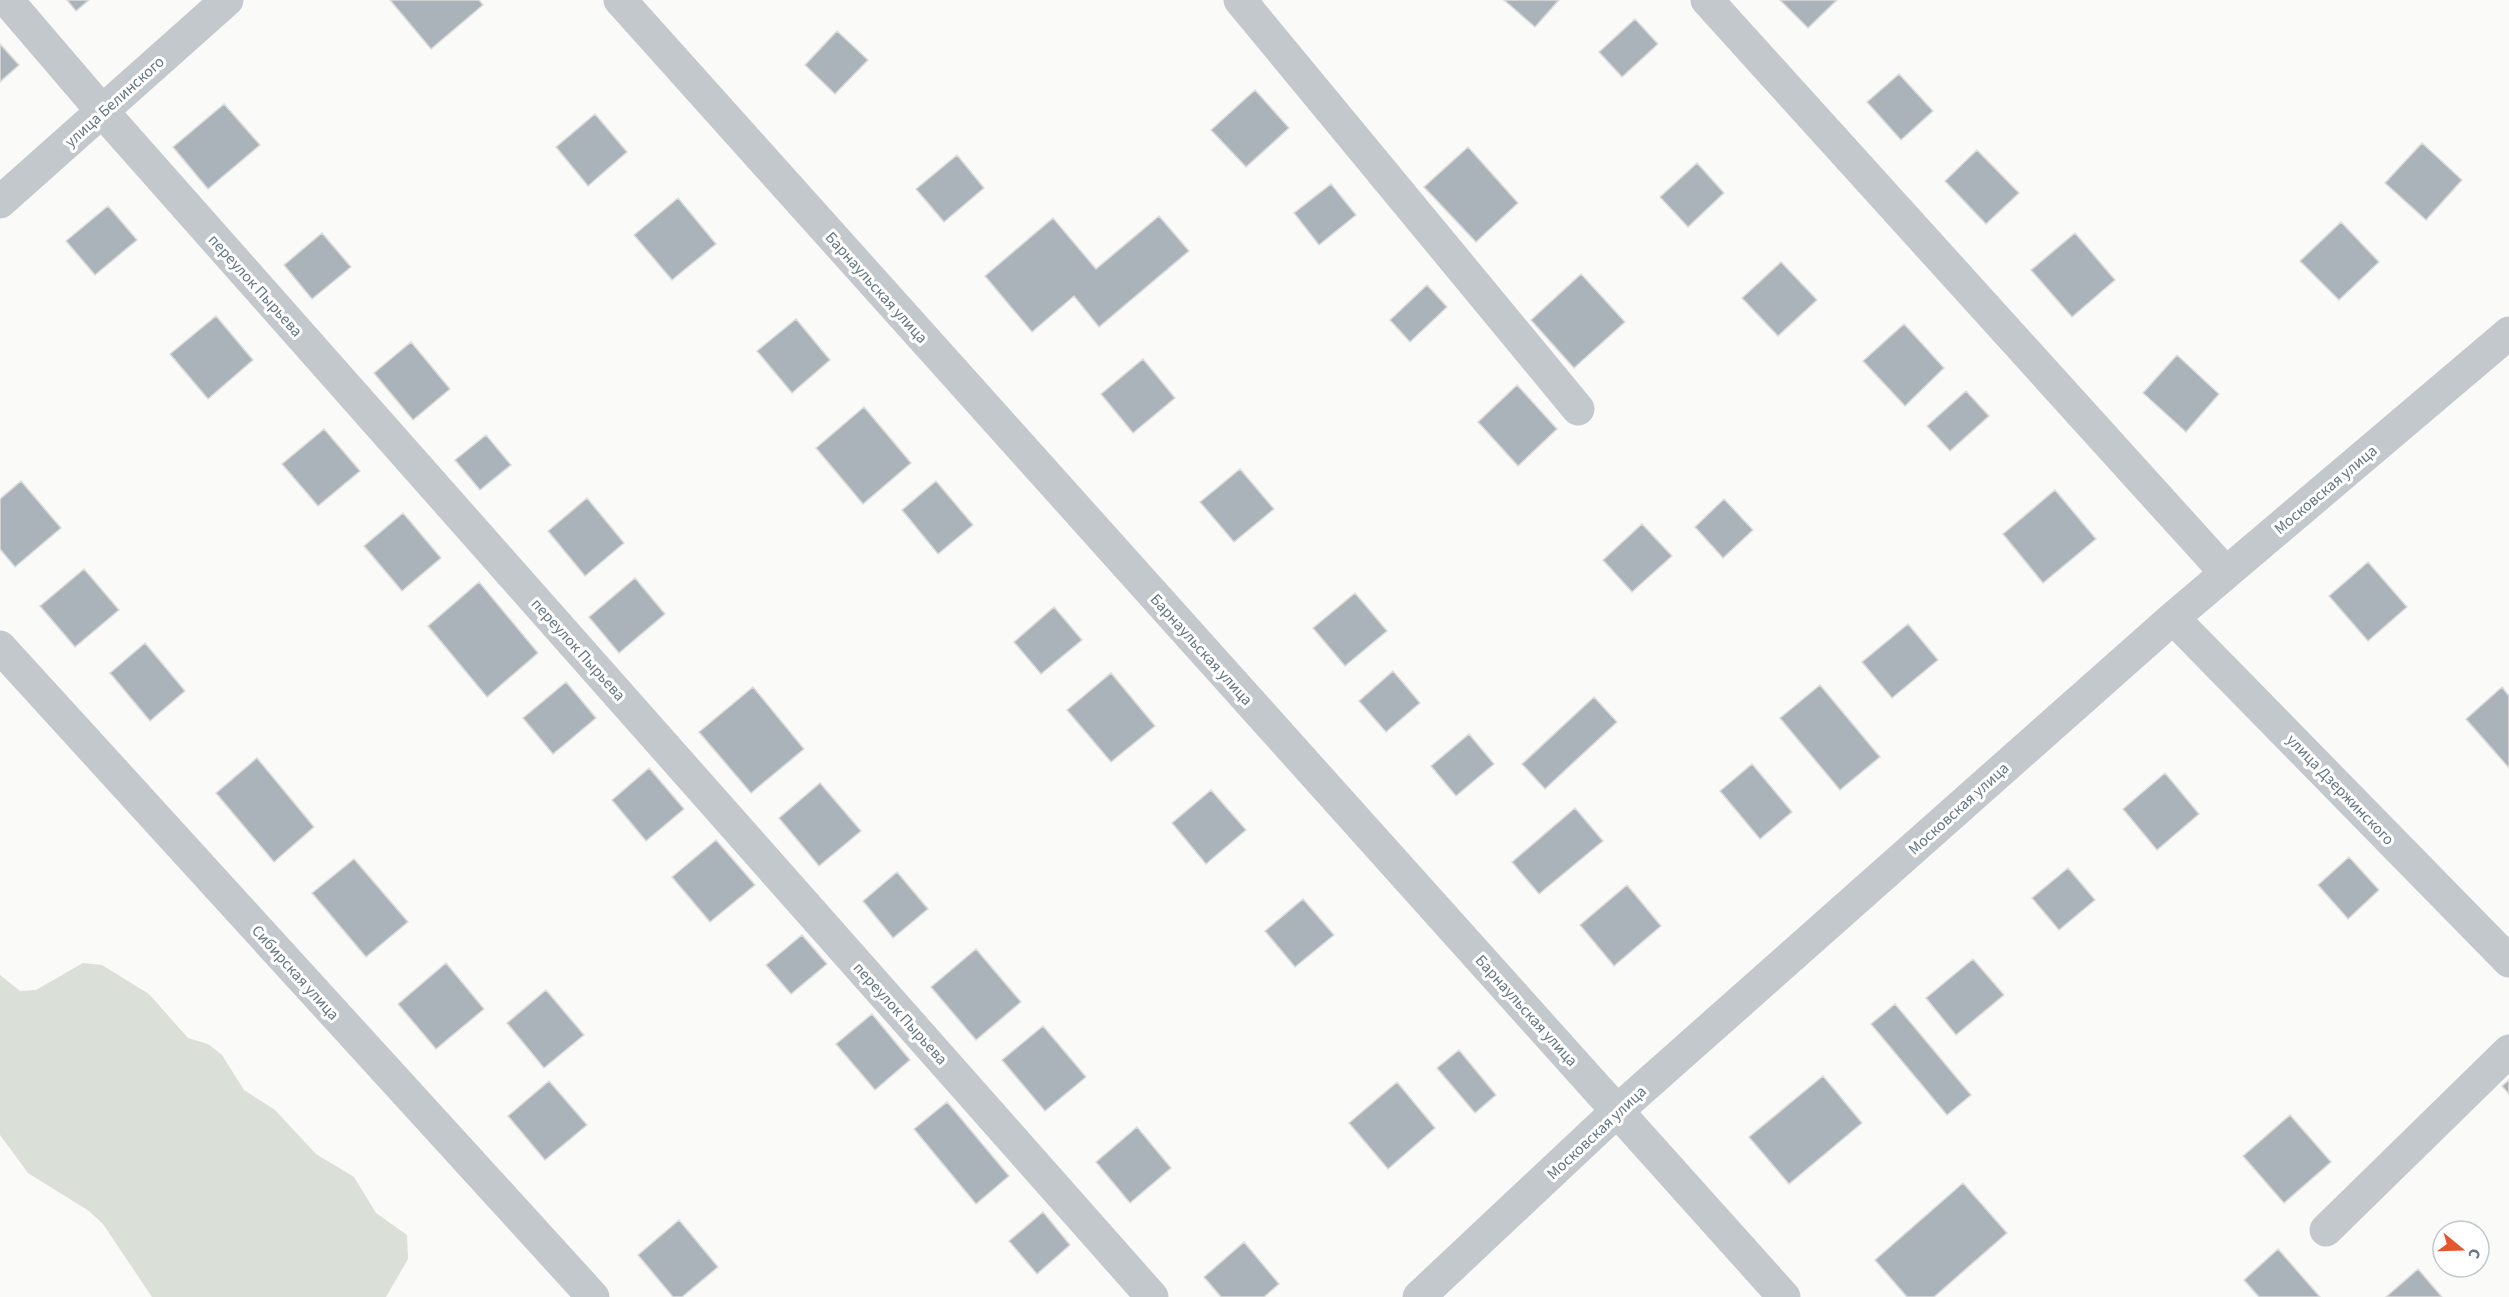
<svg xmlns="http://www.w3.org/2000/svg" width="2509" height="1297" font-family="'Source Sans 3',sans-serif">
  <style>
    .green { fill: #dadfd7 }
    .building { fill: #aab3b9; stroke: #dcdcda; stroke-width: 1.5 }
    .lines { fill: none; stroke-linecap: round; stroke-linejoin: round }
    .minor { stroke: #c3c8cc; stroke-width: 33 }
    .labels { text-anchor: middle; stroke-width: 6; stroke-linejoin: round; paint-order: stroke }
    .street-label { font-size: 16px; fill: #657683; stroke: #fff }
  </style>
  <rect width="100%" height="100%" fill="#fafaf8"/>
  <path class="green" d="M83 963 102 965 149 994 188 1038 208 1044 222 1055 244 1090 275 1110 316 1154 354 1177 376 1213 407 1235 408 1259 386 1297H152L103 1224 89 1211 28 1173 0 1135V975L20 991 36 990Z"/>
  <path class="building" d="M67 0H89L76 11Z
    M390 0H479L483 5 431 49Z
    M1504 0H1559L1535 27Z
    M1780 0H1837L1808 28Z
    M1635 19 1658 44 1622 77 1599 52Z
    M837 31 868 60 835 94 805 65Z
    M0 44 19 65 0 82Z
    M1899 74 1933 111 1901 140 1867 102Z
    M1255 90 1289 128 1246 167 1211 130Z
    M224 104 260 145 208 189 173 147Z
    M595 114 627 152 588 186 556 147Z
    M2422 143 2462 180 2426 220 2385 183Z
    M1468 147 1518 203 1476 242 1424 187Z
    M1977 150 2019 193 1986 224 1945 181Z
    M957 155 984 188 944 222 916 189Z
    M1697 163 1724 193 1688 227 1660 197Z
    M1331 184 1356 215 1319 245 1294 213Z
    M678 198 716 244 672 280 634 235Z
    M108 206 137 240 95 275 66 241Z
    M1159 216 1189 251 1099 327 1074 296 1032 332 985 276 1053 218 1096 269Z
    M2341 222 2379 262 2339 300 2300 261Z
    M322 233 351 267 312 299 284 265Z
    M2075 233 2115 280 2072 317 2031 270Z
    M1781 262 1817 300 1778 336 1742 298Z
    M1581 274 1625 322 1574 368 1531 320Z
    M1427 285 1447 307 1410 342 1390 320Z
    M216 316 253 360 208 399 170 354Z
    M796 319 830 360 792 393 757 351Z
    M1904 324 1944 368 1905 406 1863 361Z
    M411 342 450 389 413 420 374 373Z
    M2177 355 2219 394 2186 432 2143 393Z
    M1143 359 1175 398 1133 433 1101 394Z
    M1517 385 1557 429 1518 466 1478 422Z
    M1966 391 1989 416 1950 451 1927 426Z
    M864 407 911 463 863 504 816 448Z
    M324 429 360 471 318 506 282 464Z
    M486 435 511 465 480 490 455 460Z
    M1240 469 1274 509 1234 542 1200 502Z
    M21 481 61 528 15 567 0 549V499Z
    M936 481 973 525 938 554 902 510Z
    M2055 490 2096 539 2043 583 2003 534Z
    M587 498 624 543 585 576 548 531Z
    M1724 499 1753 530 1723 558 1695 527Z
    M403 513 441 558 402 591 364 546Z
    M1642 524 1672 556 1632 592 1603 560Z
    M2368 562 2407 607 2368 641 2329 596Z
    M84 569 119 610 75 647 40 606Z
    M635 578 665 614 619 653 589 617Z
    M479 582 538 653 487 697 428 626Z
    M1355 593 1387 631 1345 666 1313 628Z
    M1054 607 1082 640 1041 674 1014 642Z
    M1908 624 1938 660 1892 698 1862 662Z
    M145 643 185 691 150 721 110 673Z
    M1393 671 1420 703 1386 732 1359 701Z
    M1111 673 1155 726 1111 762 1067 710Z
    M566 682 596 718 553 754 523 718Z
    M1820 685 1880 757 1840 790 1780 718Z
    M753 687 804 749 751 793 699 732Z
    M2502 687 2509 696V768L2466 719Z
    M1594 697 1617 722 1545 789 1522 764Z
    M1469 734 1494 764 1456 796 1431 766Z
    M257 758 314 827 274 862 216 793Z
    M1752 764 1792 812 1760 839 1720 791Z
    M649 768 684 809 646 841 612 800Z
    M2165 773 2199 814 2157 850 2123 809Z
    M820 783 861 831 819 866 779 818Z
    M1211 790 1246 830 1206 864 1172 823Z
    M1575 808 1603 841 1539 894 1512 862Z
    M716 840 755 885 710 922 672 877Z
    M2349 857 2379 890 2348 919 2318 885Z
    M354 859 408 922 366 957 312 893Z
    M2068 868 2095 900 2059 930 2032 898Z
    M897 872 928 909 893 938 863 901Z
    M1627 885 1661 926 1614 966 1580 925Z
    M1303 899 1334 935 1295 967 1265 931Z
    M802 935 827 964 791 994 766 965Z
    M976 949 1021 1002 976 1040 931 987Z
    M1973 959 2004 995 1956 1035 1926 998Z
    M446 963 484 1009 436 1049 398 1004Z
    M546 990 584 1035 544 1068 507 1023Z
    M1895 1004 1971 1095 1947 1115 1871 1024Z
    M872 1014 910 1060 875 1090 836 1044Z
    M1043 1026 1086 1077 1045 1111 1002 1060Z
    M1459 1050 1496 1095 1475 1113 1437 1068Z
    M1823 1076 1862 1123 1789 1184 1749 1137Z
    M2509 1080V1094L2502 1086Z
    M549 1081 587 1125 545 1160 508 1116Z
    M1397 1082 1435 1128 1388 1169 1349 1123Z
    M947 1102 1009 1176 976 1204 914 1129Z
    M2290 1115 2331 1162 2284 1203 2243 1156Z
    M1137 1127 1171 1168 1130 1203 1096 1162Z
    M1963 1183 2007 1233 1934 1297H1907L1875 1260Z
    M1043 1212 1070 1245 1037 1274 1009 1241Z
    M679 1220 718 1267 682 1297H673L638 1255Z
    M1244 1242 1279 1284 1264 1297H1221L1204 1277Z
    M2278 1249 2320 1297H2259L2244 1280Z
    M2418 1269 2442 1297H2386Z"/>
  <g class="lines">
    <path class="minor" d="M7 0 102 111 1152 1297
      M620 0 1784 1297
      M1240 0 1578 409
      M1707 0 2226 573
      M0 202 227 0
      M2173 618 2509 961
      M0 647 593 1297
      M2326 1230 2509 1051
      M1419 1297 1617 1111 2173 618 2509 333"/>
  </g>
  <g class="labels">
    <g class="street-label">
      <text transform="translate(114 101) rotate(-42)" y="6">улица Белинского</text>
      <text transform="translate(256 285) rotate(48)" y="6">переулок Пырьева</text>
      <text transform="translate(877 287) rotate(48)" y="6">Барнаульская улица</text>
      <text transform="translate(2325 489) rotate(-40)" y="6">Московская улица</text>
      <text transform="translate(579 649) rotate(48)" y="6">переулок Пырьева</text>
      <text transform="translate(1202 649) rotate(48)" y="6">Барнаульская улица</text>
      <text transform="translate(2341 789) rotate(46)" y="6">улица Дзержинского</text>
      <text transform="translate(1958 808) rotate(-42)" y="6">Московская улица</text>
      <text transform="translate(296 972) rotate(48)" y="6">Сибирская улица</text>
      <text transform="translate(1527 1010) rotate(48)" y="6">Барнаульская улица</text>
      <text transform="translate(901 1013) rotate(48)" y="6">переулок Пырьева</text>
      <text transform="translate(1596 1132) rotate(-43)" y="6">Московская улица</text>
    </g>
  </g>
  <g transform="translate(2461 1249) rotate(109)"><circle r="28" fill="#ffffff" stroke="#c1c8cd" stroke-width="1.5"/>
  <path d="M0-4.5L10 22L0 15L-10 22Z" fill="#e4572e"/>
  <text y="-9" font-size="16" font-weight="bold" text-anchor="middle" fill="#657683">С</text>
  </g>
</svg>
